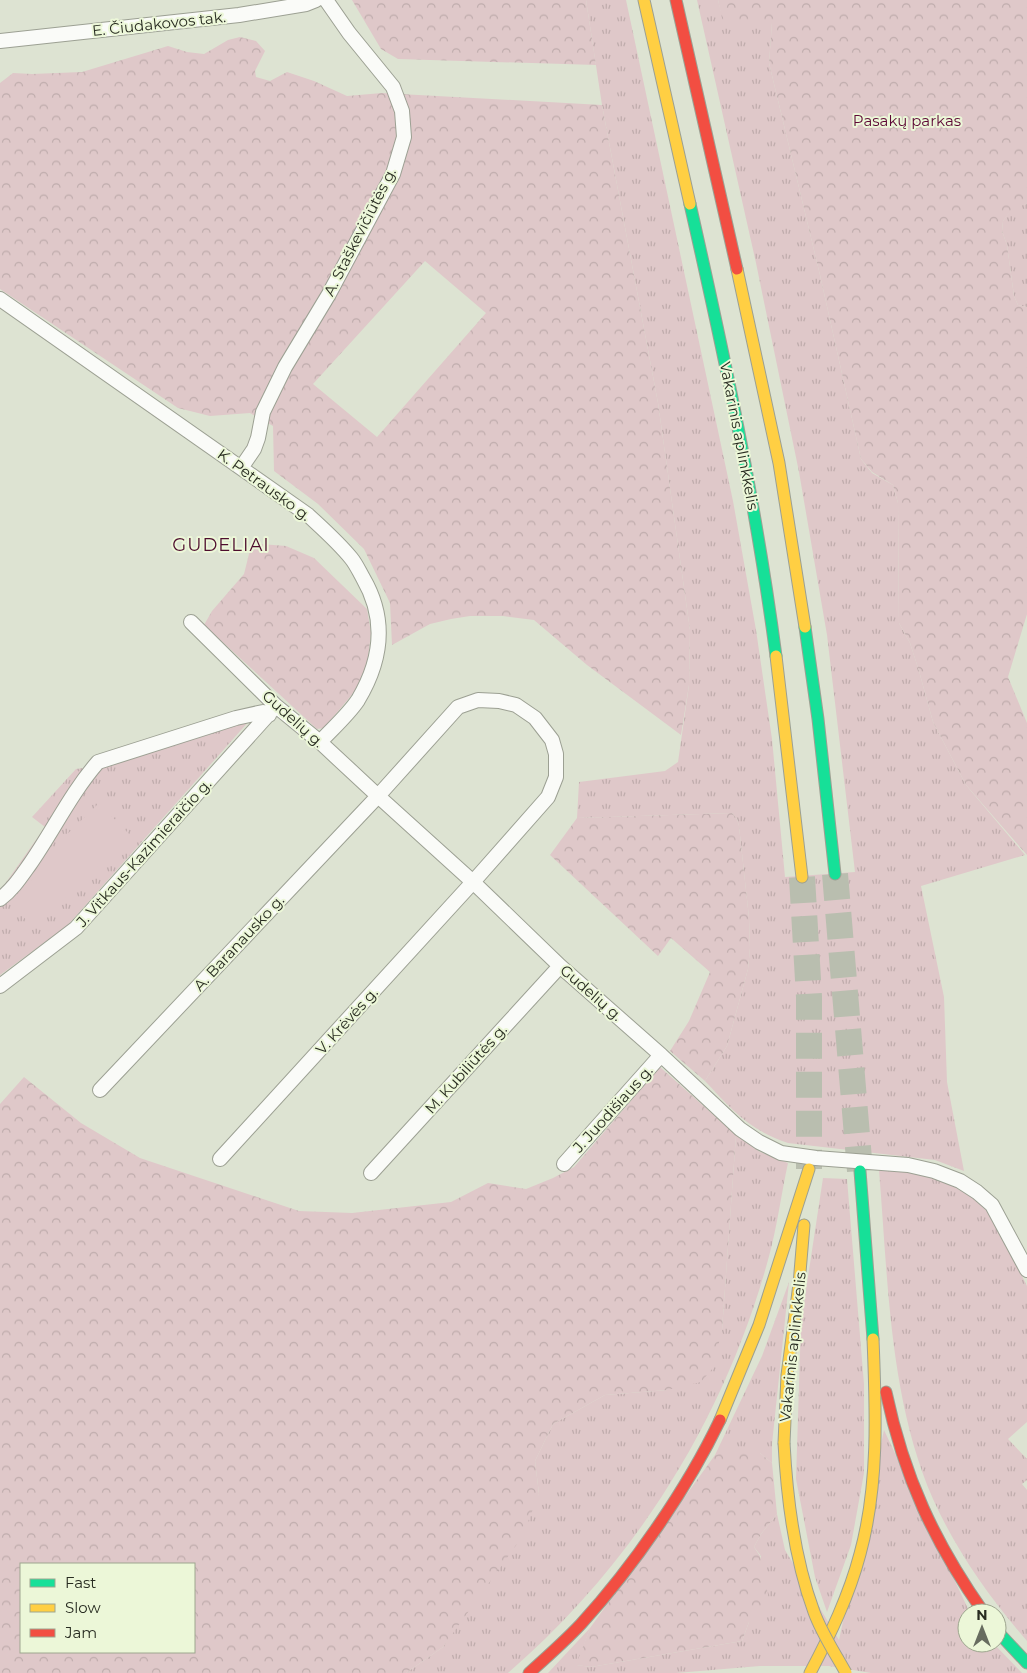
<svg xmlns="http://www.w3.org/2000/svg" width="1027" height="1673" font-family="Montserrat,sans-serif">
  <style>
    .grass { fill: url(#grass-tufts) }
    .forest { fill: url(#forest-crowns); fill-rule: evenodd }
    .pitch { fill: #dfc8c9 }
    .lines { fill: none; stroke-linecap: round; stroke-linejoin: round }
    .highway-tunnel { stroke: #b9beaf; stroke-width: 26; stroke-dasharray: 26 13; stroke-linecap: butt }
    .street-casing { stroke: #9ca093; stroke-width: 16 }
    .fast-casing { stroke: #9ca093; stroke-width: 13 }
    .slow-casing { stroke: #9ca093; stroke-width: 13 }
    .jam-casing { stroke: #9ca093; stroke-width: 13 }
    .street { stroke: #fafbf8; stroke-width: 14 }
    .fast { stroke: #16e098; stroke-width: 11 }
    .slow { stroke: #ffcf43; stroke-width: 11 }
    .jam { stroke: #f24e42; stroke-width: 11 }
    .slow-bridge-casing { stroke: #9ca093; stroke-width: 13; stroke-linecap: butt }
    .slow-bridge { stroke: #ffcf43; stroke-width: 11 }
    .labels { text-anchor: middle; stroke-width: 4; stroke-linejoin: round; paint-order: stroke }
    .street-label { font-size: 15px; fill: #282c21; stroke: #ecf7d8 }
    .park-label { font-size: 15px; fill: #5d0735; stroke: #ecf7d8 }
    .quarter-label { font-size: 18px; letter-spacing: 1px; fill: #4e0d2e; stroke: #ecf7d8 }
  </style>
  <defs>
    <pattern id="grass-tufts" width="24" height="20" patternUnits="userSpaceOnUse" patternTransform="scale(1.25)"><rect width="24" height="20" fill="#dfc8c9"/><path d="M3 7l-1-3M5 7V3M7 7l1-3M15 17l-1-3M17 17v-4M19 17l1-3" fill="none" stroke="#bfacac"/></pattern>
    <pattern id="forest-crowns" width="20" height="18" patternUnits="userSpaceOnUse" patternTransform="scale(1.25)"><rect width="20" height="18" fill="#dfc8c9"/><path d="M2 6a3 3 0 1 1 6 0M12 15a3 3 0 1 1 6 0" fill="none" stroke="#bfacac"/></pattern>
  </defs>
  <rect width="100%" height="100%" fill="#dde3d2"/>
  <path class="grass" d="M586 0H626L733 501 756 630 772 739 785 877 855 872 827 635 799 472 756 263 697 0H718L724 23H772L769 63 820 275 861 459 872 473 893 485 898 503 899 623 910 643 919 671 933 722 966 785 1025 855 921 886 944 997 947 1082 964 1171 935 1160 788 1143C749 1130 732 1110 705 1081L727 1046 748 969 750 948 749 918 739 826 737 819 732 813 577 818 579 782 665 771 678 762 689 685 690 630 658 403 602 105Z
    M1027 204V307L1018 305 1014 296 1007 245 1002 231 1003 221 1013 207Z
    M250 720 67 926 0 975V891L45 827 32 817 76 769 103 765Z
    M736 1135 760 1152 788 1163C781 1195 777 1228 768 1260 724 1420 634 1564 508 1673H406L443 1647 539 1494 535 1461 553 1424 605 1395 667 1390 722 1330Z
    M879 1170 915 1173 934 1177 953 1186 973 1198 989 1213 1001 1234 1027 1286V1422L1008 1439 1027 1459V1480L1022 1484 1027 1490V1641C989 1597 957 1552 933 1499 889 1398 888 1279 879 1170Z
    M823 1178 847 1179 864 1384V1473L851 1545 827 1612 815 1577 796 1479 801 1323Z
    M789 1282 772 1444V1463L760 1453 715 1455 762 1356Z
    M884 1430 970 1613H967V1643H993L1022 1673H871L829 1666H760L676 1673H548L590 1628 577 1665 591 1667 742 1641 749 1622 761 1556 754 1547 761 1534 777 1514 785 1550 839 1640Z"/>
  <path class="forest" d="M352 0H586L596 65 398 59 381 49Z
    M718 0H1027V204L1013 208 1003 221 1002 231 1007 245 1014 296 1018 305 1027 307V614L1008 677 1027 723V855L966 785 933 722 919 671 910 643 899 623 898 503 893 485 872 472 861 459 820 275 769 63 772 23H723Z
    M240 37 256 41 265 51 255 71 256 77 270 81 287 72 314 81 347 96 382 93 602 105 658 403 690 630 689 685 681 735 587 665 534 620 503 616H470L451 619 430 624 392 645 390 603 364 549 318 504 274 471 273 426 250 413 210 416 178 408 0 289V83L13 73 32 74 82 72 168 46 187 52 204 54 228 40ZM425 261 486 313 377 437 313 384Z
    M252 542 261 544 286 546 314 558 367 609 371 633 367 666 355 691 324 728 317 729 204 625 212 611 244 574Z
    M732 813 737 819 739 826 749 918 750 948 748 969 727 1046 705 1081 670 1051 689 1021 710 972 671 938 658 956 550 855 577 818Z
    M660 1067 736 1135 722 1330 713 1368 701 1382 667 1390 605 1395 553 1424 535 1461 539 1494 522 1537 443 1647 406 1673H0V1104L24 1077 81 1123 140 1158 299 1211 352 1213 451 1202 488 1183 526 1189 553 1178 574 1167ZM21 1564H194V1652H21Z
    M747 1450 760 1453 772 1463 777 1514 761 1534 754 1547 760 1556 771 1609 749 1622 742 1641 591 1667 576 1665 590 1628 715 1455 734 1451Z"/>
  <path class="pitch" d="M99 803 130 835 34 928 9 902 61 852 55 846Z"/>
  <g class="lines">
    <path class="highway-tunnel" d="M835 874 860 1171
      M802 877 809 997V1169"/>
    <g class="street-casing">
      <path id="street" d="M0 41 239 15 306 4 316 0
        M0 299 308 515C323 529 338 542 351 558 356 564 359 571 363 578 387 619 382 660 358 700 348 715 332 729 320 742
        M241 468 254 449 258 438 263 412 285 367 329 294 393 174 404 137 402 111 393 87 349 33 326 0
        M191 622 276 706 320 742 378 796 473 882 560 966 661 1055 740 1129 759 1142 781 1153 816 1158 908 1165 934 1171 960 1181 977 1192 992 1205 1027 1270
        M0 899C13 889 20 878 30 864 53 831 71 793 98 762L236 718 263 712 269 715
        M0 986 76 928 276 706
        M100 1090 378 796 458 707 478 700 499 701 516 705 535 718 552 740 556 754V777L548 797 473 882 220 1159
        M564 1164 661 1055
        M371 1173 560 966"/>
    </g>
    <g class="fast-casing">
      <path id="fast" d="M690 204C724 354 756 503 776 656
        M805 627 818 719 835 874
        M860 1171 873 1339
        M997 1631 1027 1663"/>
    </g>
    <g class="slow-casing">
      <path id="slow" d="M644 0 690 204
        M737 269 779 463 805 627
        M776 656 802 877
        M720 1420 759 1325 809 1169
        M784 1443 787 1375 799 1284 804 1225
        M810 1673C830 1635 849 1596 860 1554 879 1485 876 1411 873 1339"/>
    </g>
    <g class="jam-casing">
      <path id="jam" d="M676 0 737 269
        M886 1392C904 1477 934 1542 984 1613
        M529 1673C547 1657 565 1641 581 1624 633 1567 687 1489 720 1420"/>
    </g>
    <use href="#street" class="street"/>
    <use href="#fast" class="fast"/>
    <use href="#slow" class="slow"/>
    <use href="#jam" class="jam"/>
    <g class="slow-bridge-casing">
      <path id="slow-bridge" d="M784 1443C787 1500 794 1558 814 1612 822 1634 835 1653 846 1673"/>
    </g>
    <use href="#slow-bridge" class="slow-bridge"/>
  </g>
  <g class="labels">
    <g class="street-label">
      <text transform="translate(159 24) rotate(-6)" y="5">E. Čiudakovos tak.</text>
      <text transform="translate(360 232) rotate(-63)" y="5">A. Staškevičiūtės g.</text>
      <text transform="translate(739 436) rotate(79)" y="5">Vakarinis aplinkkelis</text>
      <text transform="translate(264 485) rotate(36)" y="5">K. Petrausko g.</text>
      <text transform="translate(293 719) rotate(42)" y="5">Gudelių g.</text>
      <text transform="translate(144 853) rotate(-48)" y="5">J. Vitkaus-Kazimieraičio g.</text>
      <text transform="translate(239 943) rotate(-47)" y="5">A. Baranausko g.</text>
      <text transform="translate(591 993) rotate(41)" y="5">Gudelių g.</text>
      <text transform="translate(347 1021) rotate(-48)" y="5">V. Krėvės g.</text>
      <text transform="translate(466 1069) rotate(-48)" y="5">M. Kubiliūtės g.</text>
      <text transform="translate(613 1109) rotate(-48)" y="5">J. Juodišiaus g.</text>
      <text transform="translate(793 1347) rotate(-84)" y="5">Vakarinis aplinkkelis</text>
    </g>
    <g class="park-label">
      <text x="907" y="126">Pasakų parkas</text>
    </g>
    <g class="quarter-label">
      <text x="221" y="551">GUDELIAI</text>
    </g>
  </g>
  <rect x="20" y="1563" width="175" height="90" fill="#ecf7d8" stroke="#9ea68f"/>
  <rect x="30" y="1579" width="25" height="8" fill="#16e098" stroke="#9ea68f"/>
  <text x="65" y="1588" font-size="15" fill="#282c21">Fast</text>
  <rect x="30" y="1604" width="25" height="8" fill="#ffcf43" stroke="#9ea68f"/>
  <text x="65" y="1613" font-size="15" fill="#282c21">Slow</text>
  <rect x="30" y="1629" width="25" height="8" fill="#f24e42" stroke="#9ea68f"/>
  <text x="65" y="1638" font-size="15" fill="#282c21">Jam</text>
  <g transform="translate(982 1628)"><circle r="24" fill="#ecf7d8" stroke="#9ea68f"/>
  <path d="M0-4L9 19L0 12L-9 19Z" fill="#676c5f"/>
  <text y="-8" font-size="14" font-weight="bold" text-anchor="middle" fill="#282c21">N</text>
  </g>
</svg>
